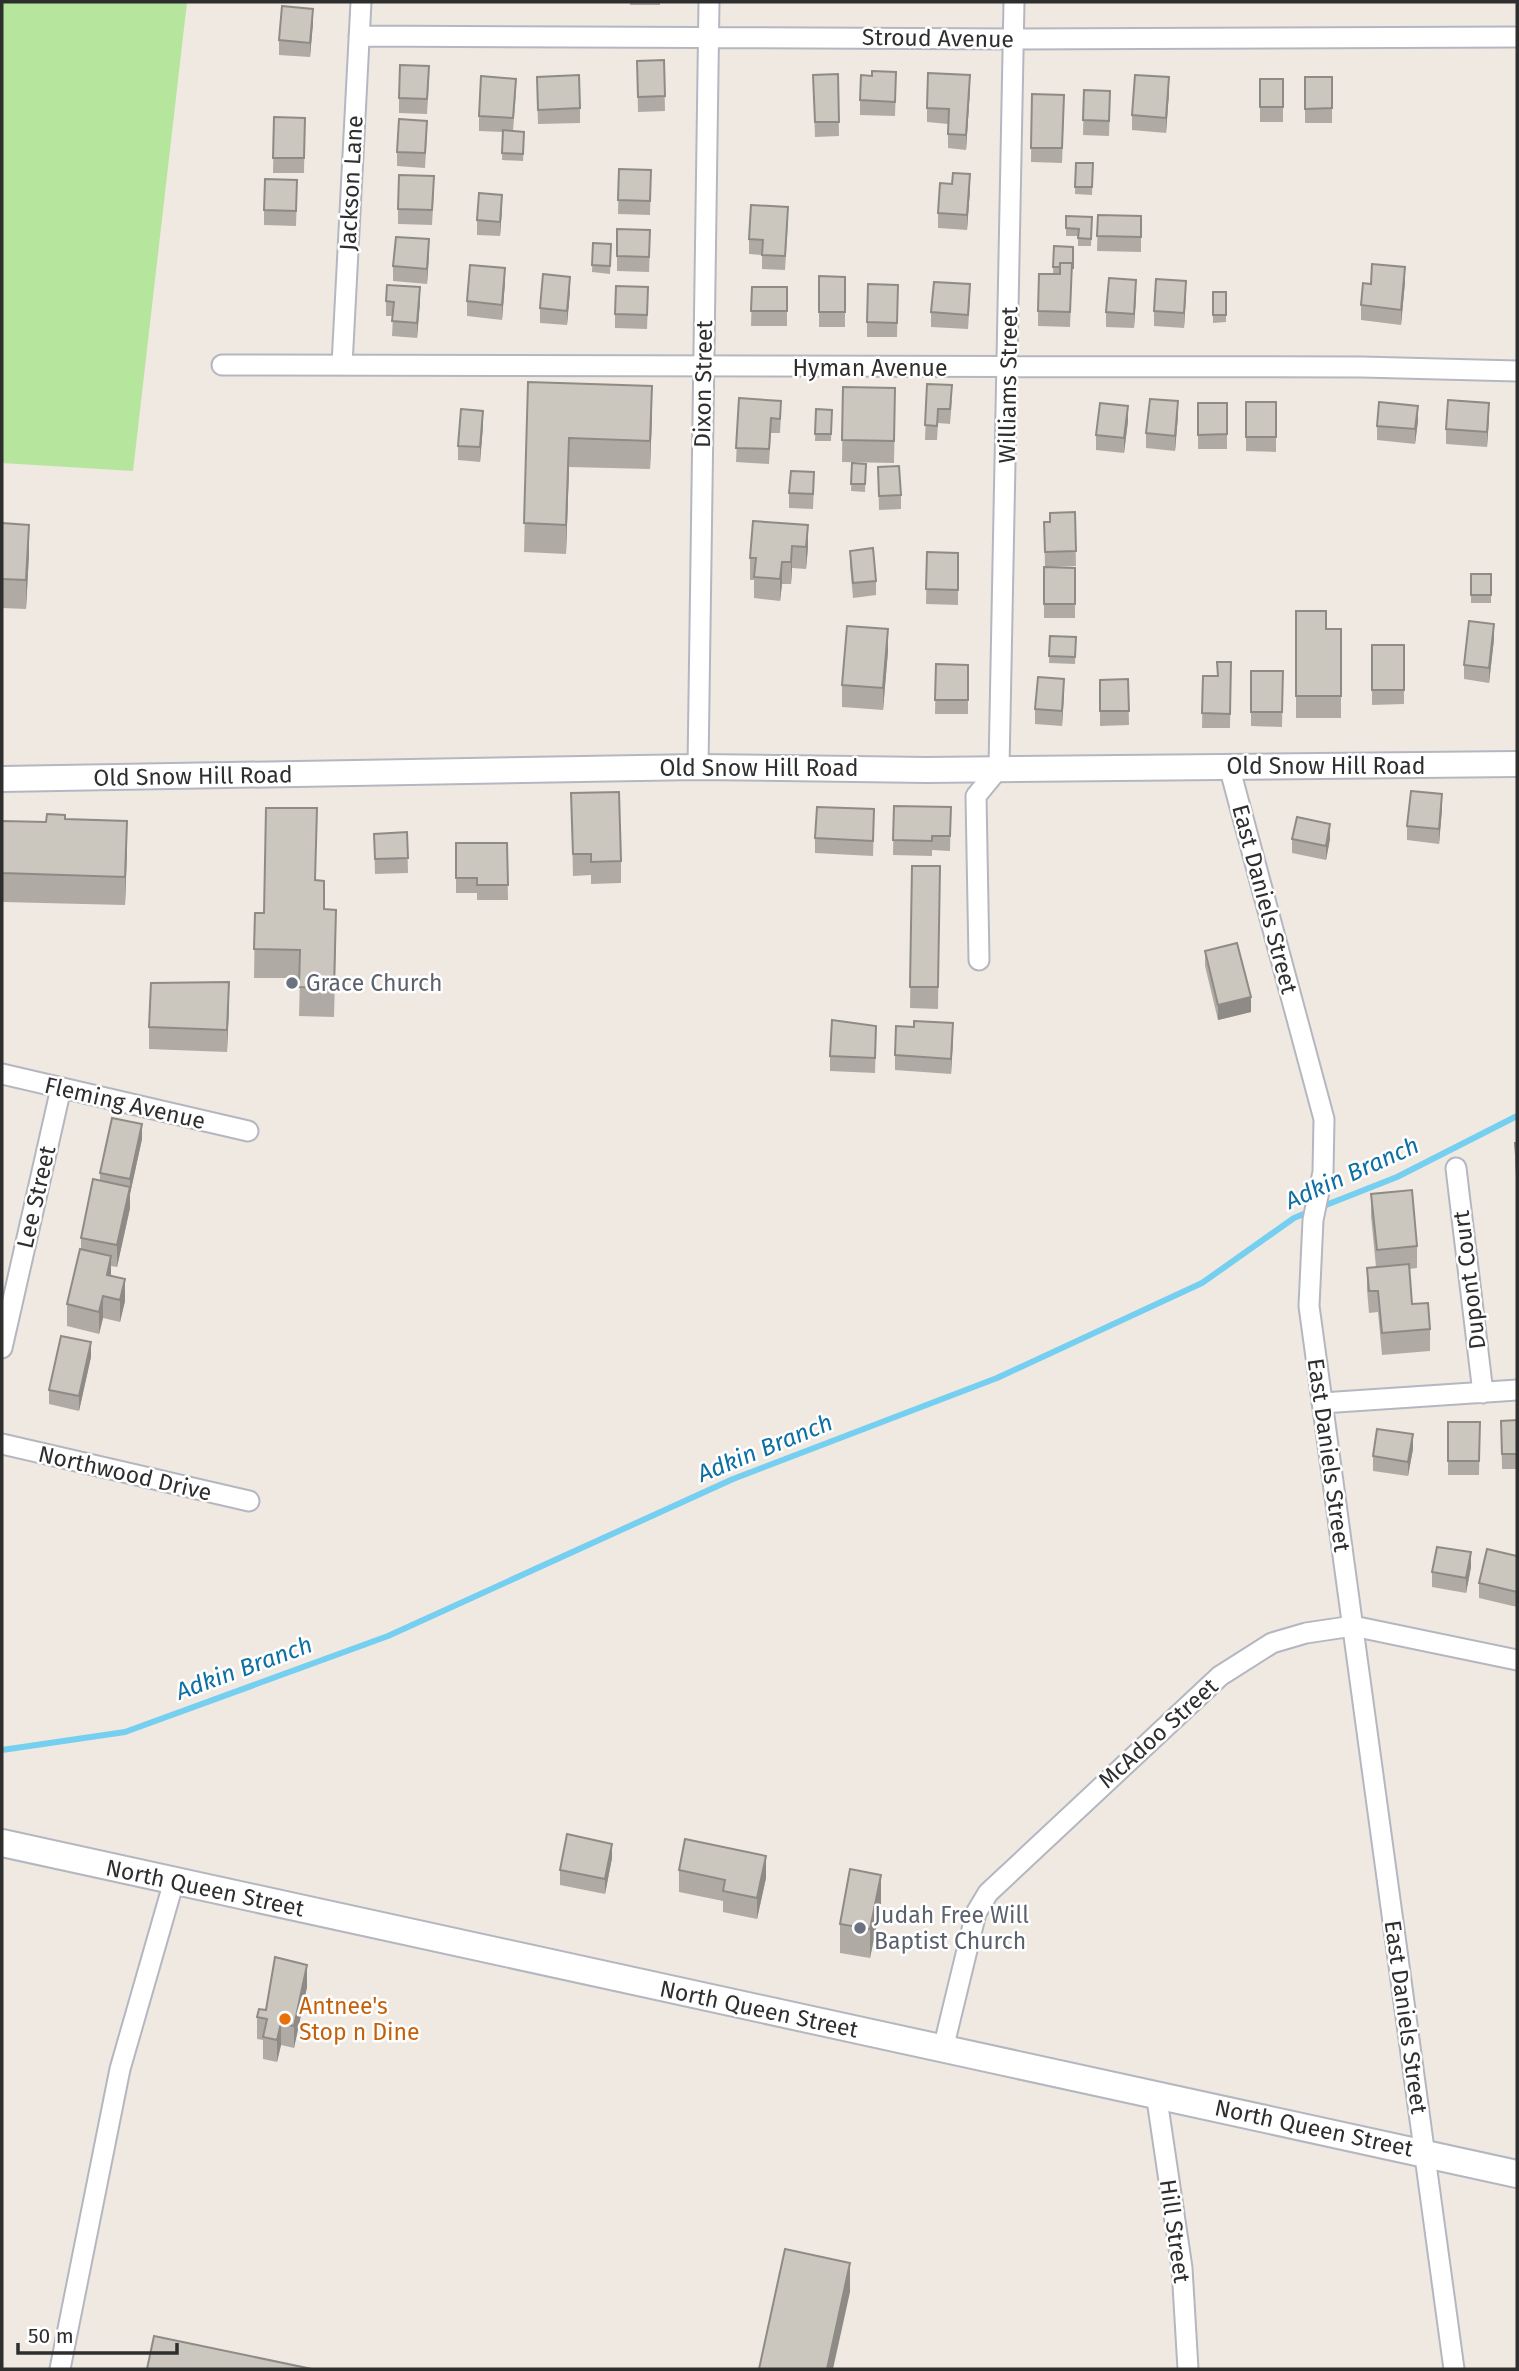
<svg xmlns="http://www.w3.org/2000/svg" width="1519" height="2371" font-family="'Fira Sans',sans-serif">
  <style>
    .green { fill: #b6e59e }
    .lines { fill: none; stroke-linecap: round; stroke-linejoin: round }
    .stream { stroke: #75cff0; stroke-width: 6 }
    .minor-casing { stroke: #b4b7c1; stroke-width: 23 }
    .tertiary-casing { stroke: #b4b7c1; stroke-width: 28 }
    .secondary-casing { stroke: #b4b7c1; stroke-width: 30 }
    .minor { stroke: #fff; stroke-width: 19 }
    .tertiary { stroke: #fff; stroke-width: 24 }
    .secondary { stroke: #fff; stroke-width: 26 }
    .wall { fill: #afaba4 }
    .shaded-wall { fill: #8e8b86 }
    .building { fill: #cbc7bf; stroke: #8e8b86; stroke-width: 2 }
    .worship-dot { fill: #6b7280; stroke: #fff; stroke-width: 2.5 }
    .food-dot { fill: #e8710a; stroke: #fff; stroke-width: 2.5 }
    .labels { text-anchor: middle; stroke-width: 5; stroke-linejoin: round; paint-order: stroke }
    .street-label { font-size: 23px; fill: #2e2e2e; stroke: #fff }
    .worship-label { font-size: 23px; fill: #5b616d; stroke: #fff; text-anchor: start }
    .food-label { font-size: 23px; fill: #c56008; stroke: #fff; text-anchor: start }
    .water-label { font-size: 24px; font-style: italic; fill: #0d6fa3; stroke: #fff }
  </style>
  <rect width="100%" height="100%" fill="#efe9e1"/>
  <path class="green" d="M2 2H187L133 471 2 463Z"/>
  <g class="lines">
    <path class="stream" d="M1321 1207 1397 1177 1517 1116
      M2 1750 125 1732 388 1636 733 1479 997 1378 1202 1283 1294 1218 1311 1211"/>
    <g class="minor-casing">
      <path id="minor" d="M359 36 1013 39 1517 37
        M222 365 1362 367 1517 371
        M342 365 361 2
        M1229 766 1324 1119 1323 1172 1313 1220 1309 1306 1454 2369
        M698 767 709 2
        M979 960 976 796 999 768 1014 2
        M2 1074 248 1131
        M1456 1168 1483 1393
        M2 1348 61 1088
        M1322 1403 1517 1390
        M2 1444 249 1501
        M943 2049 976 1913 988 1893 1220 1676 1272 1643 1306 1633 1353 1626 1517 1660
        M1156 2093 1182 2268 1188 2369
        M60 2369 120 2069 174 1881"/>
    </g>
    <g class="tertiary-casing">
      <path id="tertiary" d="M2 779 698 767 927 770 1517 764"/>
    </g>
    <g class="secondary-casing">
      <path id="secondary" d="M2 1843 1517 2174"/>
    </g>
    <use href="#minor" class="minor"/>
    <use href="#tertiary" class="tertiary"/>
    <use href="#secondary" class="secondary"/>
  </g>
  <path class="wall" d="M630 2H660V5H630Z
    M1198 2H1228L1198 3Z
    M313 23 310 57 279 55V40Z
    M664 60 665 111 638 112 637 61Z
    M838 74 839 136 815 137 813 75Z
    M872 76 896 87 895 116 860 115V100Z
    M1305 77H1332V123H1305Z
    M1260 79H1283V122H1260Z
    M429 81 427 114 399 113V98Z
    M970 89 966 150 948 148V124L927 122V108Z
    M1084 90 1110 105 1109 136 1083 135Z
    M537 91 580 108V123L538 124Z
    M1169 92 1166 133 1132 130V115Z
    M516 93 513 131 524 139 523 161 502 160 503 132 479 131V116Z
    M1032 94 1064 109 1062 163 1031 162Z
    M274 117 305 118 304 173H273Z
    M427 135 425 168 397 166V152Z
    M1076 163H1093L1092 195 1075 194Z
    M619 169 651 170 650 215 618 214Z
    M970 189 967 230 938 228V213Z
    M434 191 432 225 398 224V209Z
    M297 195 296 226 264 225V210Z
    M502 209 500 236 477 235V220Z
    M1098 215 1141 216V252L1097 251Z
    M1066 216 1092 217 1091 246H1078V236H1066Z
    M788 222 785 270 762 269V255L749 254V239Z
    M617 229 650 244 649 272 617 271Z
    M593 243 611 244 610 274 592 272Z
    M1054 246 1073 247 1070 327 1038 326V311L1053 274Z
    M429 254 427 284 393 281V266Z
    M819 276 845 277V327H819Z
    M505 282 502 320 467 316V301Z
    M1405 282 1401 325 1361 320V305L1371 284Z
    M898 285 897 337H867V322Z
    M752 287H787V326H751Z
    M570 291 567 325 540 323V308Z
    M1213 292H1226V322L1213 323Z
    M1136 295 1134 328 1106 327V312Z
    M1186 295 1184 328 1154 326V311Z
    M970 299 968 329 931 327V312Z
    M386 301 420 302 417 338 392 336 393 316H386Z
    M648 302 647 329 615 328V314Z
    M528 382 652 415 650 469 569 467 566 554 524 552Z
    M927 384 952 400 950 424 938 423 937 440H925Z
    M843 387 895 410 894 463 842 462Z
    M739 398 781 415 780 433H771L769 464 736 462Z
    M1246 402H1276V452L1246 451Z
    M1198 403H1227V449H1198Z
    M816 409 832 410 831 441H815Z
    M1178 416 1175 451 1146 448V433Z
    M1489 418 1487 447 1446 444V429Z
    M1128 421 1124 453 1096 450V435Z
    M1418 421 1415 444 1377 440V426Z
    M483 426 480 462 458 460V446Z
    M852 463 866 464 865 492 851 491Z
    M878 467 901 495V509L879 510Z
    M814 486 813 509 789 508V493Z
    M1075 512 1076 566 1045 567 1044 522H1050Z
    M753 521 808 547 806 569 792 568 791 584H782L780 601 754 598V580H750V558Z
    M2 523 29 554 26 609 2 608Z
    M850 551 876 581V595L853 598 850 565Z
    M927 552 958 553V605L926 604Z
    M1044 567 1075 568V618H1044Z
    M1471 574H1491V603H1471Z
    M1296 611 1326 629H1341V718H1296Z
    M1050 636 1076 637 1075 664 1049 663Z
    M1494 639 1489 683 1464 679V665Z
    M1372 645H1404V704L1372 705Z
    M888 651 883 710 842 707V685Z
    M1231 662 1230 728H1202L1203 676H1218Z
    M936 664 968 665V714H935Z
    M1251 671H1283L1282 727 1251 726Z
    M1128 679 1129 725 1100 726V680Z
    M1064 693 1062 726 1035 724V709Z
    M571 793 621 861V883L591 884V875L573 876Z
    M894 806 951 807 950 851 932 850V856L893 855Z
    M1442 809 1439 844 1407 840V826Z
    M65 819 127 850 125 905 2 902V821L46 822Z
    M874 823 873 856 815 853V838Z
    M407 832 408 873 375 874 374 834Z
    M1292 839H1330L1326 860 1292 853Z
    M456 843H507L508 900H477V893H456Z
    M912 866H940L938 1009 910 1008Z
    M316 880 324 910 336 939 334 1017 299 1016 300 978H254L255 913H264Z
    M1205 951 1251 1012 1218 1020 1205 966Z
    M229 1004 227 1052 149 1049V1027Z
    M953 1038 951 1074 895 1070V1055Z
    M876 1040 875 1073 830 1071V1056Z
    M142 1139 130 1194V1208L117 1267 111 1266V1276L125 1301 120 1322 103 1318 99 1334 67 1326V1304L81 1249V1238L100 1181V1173Z
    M1515 1143H1517V1189L1515 1165Z
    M1371 1194 1417 1246V1268L1409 1269 1412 1304 1430 1329V1351L1382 1355 1378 1312 1369 1313 1367 1290V1268L1376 1267 1371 1216Z
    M91 1357 79 1411 49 1404V1390Z
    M1517 1420V1469H1502L1501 1421Z
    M1448 1422H1480L1479 1475H1448Z
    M1413 1449 1408 1476 1373 1471V1456Z
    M1517 1556V1607L1479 1598V1583Z
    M1471 1567 1466 1593 1432 1587V1572Z
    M612 1858 605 1894 560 1885V1870Z
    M679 1870 766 1878 757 1919 723 1912V1901L679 1892Z
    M881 1904 870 1958 840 1953V1924Z
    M307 1987 294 2048 281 2045 277 2062 263 2059V2040L257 2039V2017Z"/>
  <path class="shaded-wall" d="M313 9V23L310 57V43Z
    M970 75V89L966 150V135Z
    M1169 77V92L1166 133V118Z
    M970 174V189L967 230V215Z
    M502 195V209L500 236V222Z
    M429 239V254L427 284V269Z
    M1405 267V282L1401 325V310Z
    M505 268V282L502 320V305Z
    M570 277V291L567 325V311Z
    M1136 280V295L1134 328V314Z
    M1186 281V295L1184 328V313Z
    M420 287V302L417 338V323Z
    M652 386V415L650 469V441Z
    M1178 401V416L1175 451V436Z
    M1489 403V418L1487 447V432Z
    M1128 406V421L1124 453V438Z
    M1418 406V421L1415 444V429Z
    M483 411V426L480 462V447Z
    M569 438V467L566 554V525Z
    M29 525V554L26 609V580Z
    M808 525V547L806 569V547Z
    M792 546V568L791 584V562Z
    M782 562V584L780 601V579Z
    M1494 624V639L1489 683V668Z
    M888 629V651L883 710V688Z
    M1064 679V693L1062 726V711Z
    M1442 794V809L1439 844V829Z
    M127 821V850L125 905V877Z
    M1330 824V839L1326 860V846Z
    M229 982V1004L227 1052V1030Z
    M1251 997V1012L1218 1020V1005Z
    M953 1023V1038L951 1074V1059Z
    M142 1124V1139L130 1194V1179Z
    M130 1187V1208L117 1267V1245Z
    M111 1256V1278L107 1275Z
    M125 1279V1301L120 1322V1300Z
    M103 1296V1318L99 1334V1312Z
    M91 1342V1357L79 1411V1396Z
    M1413 1434V1449L1408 1476V1462Z
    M1471 1552V1567L1466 1593V1578Z
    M612 1844V1858L605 1894V1879Z
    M766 1856V1878L757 1919V1898Z
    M881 1875V1904L870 1958V1929Z
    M307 1965V1987L294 2048V2026Z
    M281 2023V2045L277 2062V2040Z
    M850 2263V2292L833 2369H827Z"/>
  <path class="building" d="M282 6 313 9 310 43 279 40Z
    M664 60 665 96 638 97 637 61Z
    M400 65 429 66 427 99 399 98Z
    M872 71 896 72 895 102 860 100 861 75 872 76Z
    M928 73 970 75 966 135 948 134 949 109 927 108Z
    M838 74 839 122H815L813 75Z
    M579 75 580 108 538 110 537 77Z
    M1135 75 1169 77 1166 118 1132 115Z
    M481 76 516 79 513 118 479 116Z
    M1305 77H1332V108L1305 109Z
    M1260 79H1283V107H1260Z
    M1084 90 1110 91 1109 121 1083 120Z
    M1032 94 1064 95 1062 148H1031Z
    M274 117 305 118 304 158H273Z
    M399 119 427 121 425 153 397 152Z
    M503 130 524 132 523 154 502 153Z
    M1076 163H1093L1092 187H1075Z
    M619 169 651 170 650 201 618 200Z
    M953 173 970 174 967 215 938 213 940 183 952 184Z
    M399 175 434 176 432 210 398 209Z
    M265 179 297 180 296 211 264 210Z
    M479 193 502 195 500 222 477 220Z
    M751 205 788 207 785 256 762 255 763 240 749 239Z
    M1098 215 1141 216V237L1097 236Z
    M1066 216 1092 217 1091 239 1078 238 1079 229 1066 228Z
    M617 229 650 230 649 257 617 256Z
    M396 237 429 239 427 269 393 266Z
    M593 243 611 244 610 266 592 265Z
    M1054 246 1073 247V268H1072V263H1060V267H1053Z
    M1060 263H1072L1070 312 1038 311 1039 274H1060Z
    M1372 264 1405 267 1401 310 1361 305 1363 283 1371 284Z
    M470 265 505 268 502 305 467 301Z
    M543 274 570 277 567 311 540 308Z
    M819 276 845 277V312H819Z
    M1109 278 1136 280 1134 314 1106 312Z
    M1156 279 1186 281 1184 313 1154 311Z
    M934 282 970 284 968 315 931 312Z
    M868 284 898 285 897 323 867 322Z
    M387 285 420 287 417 323 392 321 394 302 386 301Z
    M616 286 648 287 647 315 615 314Z
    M752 287H787V311H751Z
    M1213 292H1226V315H1213Z
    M528 382 652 386 650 441 569 438 566 525 524 523Z
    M927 384 952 385 950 409H938L937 426 925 425Z
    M843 387 895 388 894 441 842 440Z
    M739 398 781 401 780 419 771 418 769 449 736 448Z
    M1150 399 1178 401 1175 436 1146 433Z
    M1448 400 1489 403 1487 432 1446 429Z
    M1246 402H1276V437H1246Z
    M1379 402 1418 406 1415 429 1377 426Z
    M1100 403 1128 406 1124 438 1096 435Z
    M1198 403H1227V434L1198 435Z
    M461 409 483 411 480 447 458 446Z
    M816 409 832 410 831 434H815Z
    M852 463 866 464 865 484H851Z
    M899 466 901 495 879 496 878 467Z
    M791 471 814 472 813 494 789 493Z
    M1075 512 1076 551 1045 552 1044 522H1050V513Z
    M753 521 808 525 806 547 792 546 791 562H782L780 579 754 577 756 558H750Z
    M2 523 29 525 26 580 2 579Z
    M873 548 876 581 853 583 850 551Z
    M927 552 958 553V590L926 589Z
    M1044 567 1075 568V604H1044Z
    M1471 574H1491V595H1471Z
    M1296 611H1326V629H1341V696H1296Z
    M1469 621 1494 624 1489 668 1464 665Z
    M847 626 888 629 883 688 842 685Z
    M1050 636 1076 637 1075 657 1049 656Z
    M1372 645H1404V690H1372Z
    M1217 662H1231L1230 714 1202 713 1203 676H1218Z
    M936 664 968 665V700H935Z
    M1251 671H1283L1282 712H1251Z
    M1038 677 1064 679 1062 711 1035 709Z
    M1128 679 1129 711H1100V680Z
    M1411 791 1442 794 1439 829 1407 826Z
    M619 792 621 861 591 862V854H573L571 793Z
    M894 806 951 807 950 836H932V841L893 840Z
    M817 807 874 809 873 841 815 838Z
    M266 808H317L315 880 324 881V909L336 910 334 988 299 987 300 950 254 949 255 913H264Z
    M47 814 65 815V819L127 821 125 877 2 873V821L46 822Z
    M1297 817 1330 824 1326 846 1292 839Z
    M407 832 408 858 375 859 374 834Z
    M456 843H507L508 885H477V878H456Z
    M912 866H940L938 987H910Z
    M1237 943 1251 997 1218 1005 1205 951Z
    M229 982 227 1030 149 1027 151 983Z
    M832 1020 876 1026 875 1058 830 1056Z
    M914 1021 953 1023 951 1059 895 1055 896 1026 914 1027Z
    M112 1118 142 1124 130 1179 100 1173Z
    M1515 1143H1517V1167Z
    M93 1179 130 1187 117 1245 81 1238Z
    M1412 1190 1417 1246 1377 1250 1371 1194Z
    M80 1249 111 1256 107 1275 125 1279 120 1300 103 1296 99 1312 67 1304Z
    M1409 1264 1412 1304 1428 1303 1430 1329 1382 1333 1378 1291H1369L1367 1268Z
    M61 1336 91 1342 79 1396 49 1390Z
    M1517 1420V1454H1502L1501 1421Z
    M1448 1422H1480L1479 1461H1448Z
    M1377 1429 1413 1434 1408 1462 1373 1456Z
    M1437 1547 1471 1552 1466 1578 1432 1572Z
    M1487 1549 1517 1556V1592L1479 1583Z
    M567 1834 612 1844 605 1879 560 1870Z
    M685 1839 766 1856 757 1898 723 1891 725 1880 679 1870Z
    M850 1869 881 1875 870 1929 840 1924Z
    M275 1957 307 1965 294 2026 281 2023 277 2040 263 2037 267 2019 257 2017 259 2009 266 2010Z
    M785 2249 850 2263 827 2369H759Z
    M154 2336 312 2369H147Z"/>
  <g class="worship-dot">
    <circle cx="292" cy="983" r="7"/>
    <circle cx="860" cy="1928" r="7"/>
  </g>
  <circle class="food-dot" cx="285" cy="2019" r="7"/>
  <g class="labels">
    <g class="street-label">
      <text transform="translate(938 38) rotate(1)" y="8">Stroud Avenue</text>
      <text transform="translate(351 183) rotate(-87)" y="8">Jackson Lane</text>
      <text x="870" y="376">Hyman Avenue</text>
      <text transform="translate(703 384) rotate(-89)" y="8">Dixon Street</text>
      <text transform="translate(1008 385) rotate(-89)" y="8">Williams Street</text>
      <text x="1326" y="774">Old Snow Hill Road</text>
      <text x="759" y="776">Old Snow Hill Road</text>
      <text transform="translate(193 776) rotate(-1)" y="8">Old Snow Hill Road</text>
      <text transform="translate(1265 899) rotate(75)" y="8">East Daniels Street</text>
      <text transform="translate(125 1103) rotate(13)" y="8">Fleming Avenue</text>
      <text transform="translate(36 1197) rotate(-77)" y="8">Lee Street</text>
      <text transform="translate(1469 1280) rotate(-97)" y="8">Dupont Court</text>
      <text transform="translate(1329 1455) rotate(82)" y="8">East Daniels Street</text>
      <text transform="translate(125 1473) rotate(13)" y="8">Northwood Drive</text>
      <text transform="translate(1158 1733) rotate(-42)" y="8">McAdoo Street</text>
      <text transform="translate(205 1888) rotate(12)" y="8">North Queen Street</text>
      <text transform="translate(759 2009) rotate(12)" y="8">North Queen Street</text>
      <text transform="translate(1406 2017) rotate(82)" y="8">East Daniels Street</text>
      <text transform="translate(1314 2128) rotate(12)" y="8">North Queen Street</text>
      <text transform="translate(1175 2231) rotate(82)" y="8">Hill Street</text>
    </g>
    <g class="worship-label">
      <text x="306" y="991">Grace Church</text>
      <text x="874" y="1923">Judah Free Will<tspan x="874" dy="26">Baptist Church</tspan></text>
    </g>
    <g class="food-label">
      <text x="299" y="2014">Antnee's<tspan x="299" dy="26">Stop n Dine</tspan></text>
    </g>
    <g class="water-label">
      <text transform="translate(1352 1173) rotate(-24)" y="8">Adkin Branch</text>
      <text transform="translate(765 1448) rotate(-22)" y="8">Adkin Branch</text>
      <text transform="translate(244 1668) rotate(-20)" y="8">Adkin Branch</text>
    </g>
  </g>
  <rect width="1519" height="2371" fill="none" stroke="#2e2e2e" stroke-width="7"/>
  <path d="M18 2343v10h159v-10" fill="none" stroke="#2e2e2e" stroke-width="3.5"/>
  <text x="28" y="2343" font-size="21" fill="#2e2e2e" stroke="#ffffff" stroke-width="5" paint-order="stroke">50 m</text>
</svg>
